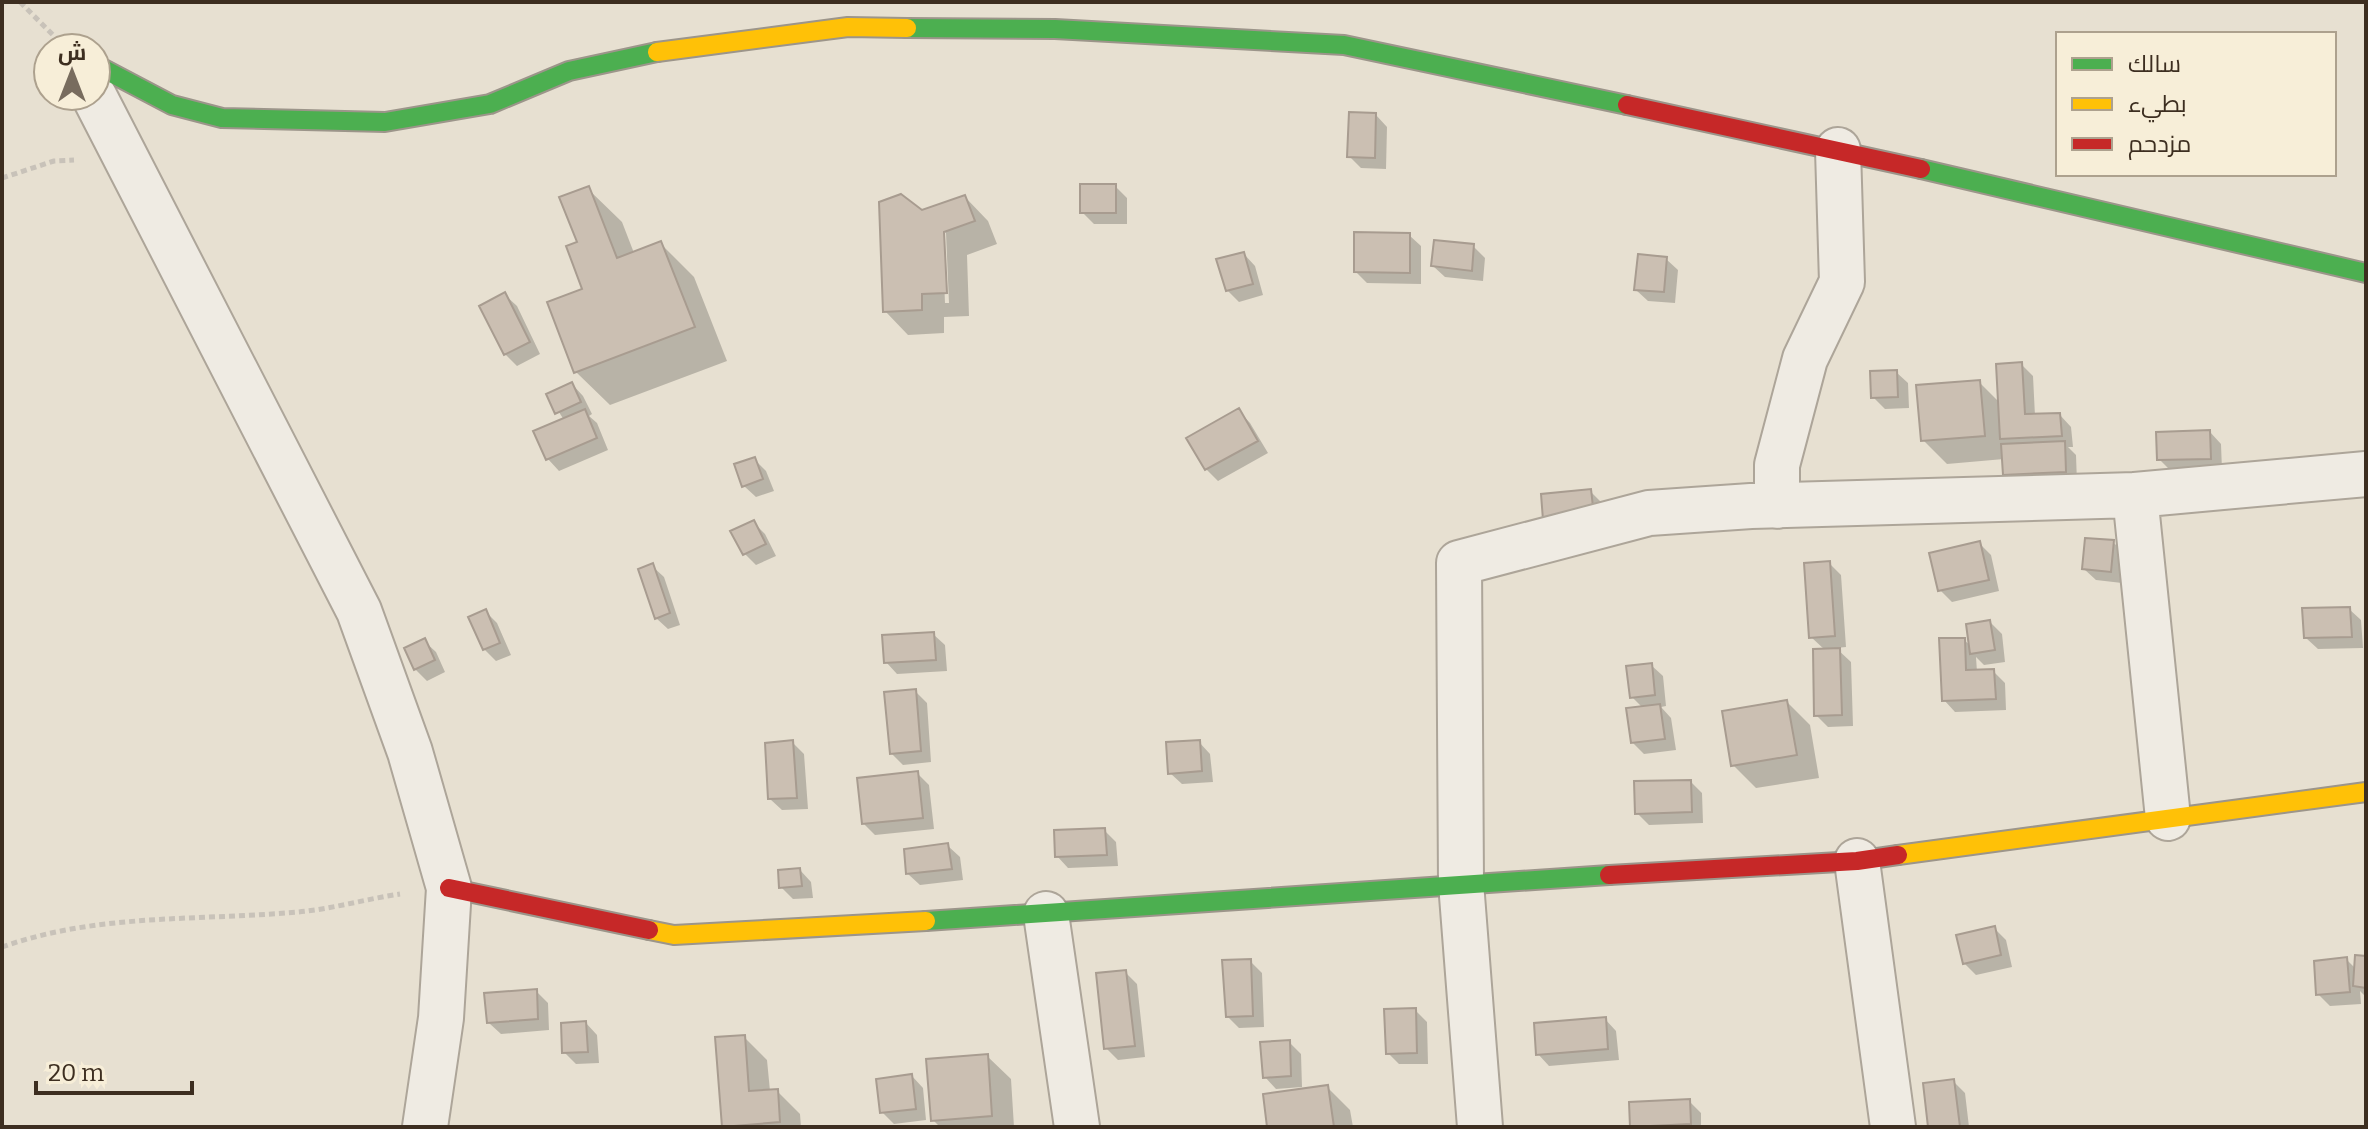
<svg xmlns="http://www.w3.org/2000/svg" width="2368" height="1129" font-family="Bitter,Cairo,serif">
  <style>
    .shadow { fill: #0003; fill-rule: evenodd }
    .building { fill: #cbbfb2; stroke: #a89c90; stroke-width: 2 }
    .lines { fill: none; stroke-linecap: round; stroke-linejoin: round }
    .street-casing { stroke: #ada599; stroke-width: 48 }
    .fast-casing { stroke: #9c958a; stroke-width: 22 }
    .slow-casing { stroke: #9c958a; stroke-width: 22 }
    .jam-casing { stroke: #9c958a; stroke-width: 22 }
    .path { stroke: #c8c2b9; stroke-width: 5; stroke-dasharray: 6 4; stroke-linecap: butt }
    .street { stroke: #efebe3; stroke-width: 44 }
    .fast { stroke: #4caf50; stroke-width: 18 }
    .slow { stroke: #ffc107; stroke-width: 18 }
    .jam { stroke: #c62828; stroke-width: 18 }
  </style>
  <rect width="100%" height="100%" fill="#e7e0d1"/>
  <path class="shadow" d="M1376 115 1387 127 1386 169 1361 168 1349 156Z
    M1115 186 1127 198V224H1094L1082 212Z
    M588 189 622 222 634 253 661 244 694 277 727 361 610 405 576 372 585 290 580 243Z
    M901 196 921 213 965 197 988 221 997 244 967 255 969 316 944 317V333L908 335 885 311 881 203ZM942 228 946 233 949 303H945Z
    M1409 235 1421 246V284L1367 283 1356 272Z
    M1473 246 1485 258 1483 281 1445 277 1433 266Z
    M1244 254 1255 266 1263 295 1239 302 1227 290Z
    M1666 259 1678 270 1675 303 1648 301 1636 290Z
    M505 295 517 306 540 354 517 366 505 354Z
    M2021 364 2033 376 2035 416 2060 415 2071 427 2073 447H2068L2076 455 2077 483 2017 486 2005 474 2004 459 1947 464 1923 440 1979 382 2000 403Z
    M1896 372 1908 383 1909 408 1885 409 1873 397Z
    M572 384 583 396 592 414 589 416 597 423 608 450 559 471 548 459 564 420 548 395Z
    M1239 411 1250 423 1268 453 1218 481 1206 469Z
    M2210 432 2221 444 2222 470 2171 471 2159 459Z
    M754 459 766 471 774 491 756 497 744 486Z
    M1590 491 1602 503 1604 527 1543 496Z
    M753 522 765 534 776 556 756 565 745 554Z
    M2113 542 2125 554 2122 583 2096 580 2084 569Z
    M1979 543 1991 555 1999 591 1952 602 1940 590Z
    M1829 563 1841 575 1846 647 1836 648 1851 662 1853 726 1828 727 1816 715 1825 650 1811 637Z
    M652 566 664 577 680 625 668 629 656 618Z
    M2349 609 2361 620 2363 648 2318 649 2306 638Z
    M486 612 497 623 511 655 496 661 484 649Z
    M1990 622 2002 634 2005 662 1984 665 1976 657 1977 672 1993 671 2005 683 2006 710 1955 712 1944 700 1964 640 1971 646Z
    M933 634 945 645 947 671 897 674 886 662Z
    M424 641 436 652 445 672 427 681 415 669Z
    M1651 665 1663 676 1666 706 1661 707 1671 718 1676 750 1644 754 1633 743 1643 708 1632 697Z
    M915 691 927 703 931 762 903 765 891 753Z
    M1787 702 1810 725 1819 778 1756 788 1733 765Z
    M792 742 804 754 808 809 782 810 770 799Z
    M1199 742 1210 754 1213 782 1182 784 1170 773Z
    M917 773 929 785 934 829 875 835 864 824Z
    M1691 782 1702 793 1703 823 1649 825 1637 813Z
    M1104 830 1116 842 1118 866 1068 868 1057 856Z
    M948 846 960 857 963 880 920 885 908 874Z
    M800 870 811 882 813 898 793 899 781 887Z
    M1994 928 2006 940 2012 967 1976 975 1964 963Z
    M2366 958V997L2360 991 2361 1004 2330 1006 2318 994 2346 959 2356 969Z
    M1250 961 1262 973 1264 1027 1239 1028 1228 1017Z
    M1125 972 1137 984 1145 1057 1118 1060 1106 1048Z
    M536 991 548 1003 549 1030 501 1034 489 1023Z
    M1415 1010 1427 1022 1428 1064H1399L1388 1053Z
    M1605 1019 1616 1031 1619 1060 1549 1066 1538 1054Z
    M586 1023 597 1035 599 1063 576 1064 564 1052Z
    M744 1037 767 1060 770 1091H777L800 1114 801 1127 724 1126Z
    M1289 1042 1301 1054 1302 1087 1276 1089 1265 1077Z
    M987 1056 1011 1079 1014 1127H940L933 1120Z
    M912 1076 923 1088 926 1120 894 1124 882 1112Z
    M1954 1082 1965 1093 1969 1127H1930Z
    M1327 1087 1350 1110 1353 1127H1269Z
    M1689 1101 1701 1113V1127H1632L1631 1104Z"/>
  <path class="building" d="M1349 112 1376 113 1375 158 1347 157Z
    M1080 184H1116V213H1080Z
    M589 186 617 258 661 241 695 327 574 373 547 302 582 289 566 246 577 242 559 197Z
    M901 194 922 210 965 195 975 221 944 232 947 293 922 294V310L883 312 879 202Z
    M1354 232 1410 233V273L1354 272Z
    M1434 240 1474 244 1472 271 1431 266Z
    M1244 252 1253 284 1226 291 1216 259Z
    M1638 254 1667 257 1664 292 1634 290Z
    M505 292 530 342 504 355 479 306Z
    M2022 362 2025 414 2060 413 2062 436 2000 439 1996 364Z
    M1897 370 1898 397 1871 398 1870 371Z
    M1980 380 1985 436 1921 441 1916 385Z
    M572 382 581 402 555 414 546 394Z
    M1239 408 1258 441 1205 470 1186 438Z
    M585 409 597 438 546 460 533 431Z
    M2210 430 2211 459 2157 460 2156 432Z
    M2065 441 2066 472 2003 475 2001 444Z
    M755 457 763 479 742 487 734 464Z
    M1591 489 1594 516 1543 520 1541 494Z
    M754 520 766 544 743 555 730 531Z
    M2085 538 2114 540 2111 572 2082 569Z
    M1980 541 1989 580 1938 591 1929 553Z
    M1830 561 1835 636 1809 638 1804 563Z
    M653 563 670 613 655 619 638 569Z
    M2350 607 2352 637 2304 638 2302 608Z
    M486 609 500 643 483 650 468 617Z
    M1990 620 1995 650 1970 654 1966 624Z
    M934 632 936 660 884 663 882 635Z
    M425 638 435 660 414 670 404 648Z
    M1939 638H1965L1966 670 1994 669 1996 699 1942 701Z
    M1840 648 1842 715 1814 716 1813 649Z
    M1652 663 1655 695 1630 698 1626 666Z
    M916 689 921 751 890 754 884 692Z
    M1787 700 1797 755 1731 766 1722 711Z
    M1660 704 1665 739 1631 743 1626 708Z
    M793 740 797 798 768 799 765 743Z
    M1200 740 1202 771 1168 774 1166 742Z
    M918 771 923 818 862 824 857 778Z
    M1691 780 1692 812 1635 814 1634 781Z
    M1105 828 1107 855 1055 857 1054 830Z
    M948 843 952 869 906 874 904 849Z
    M800 868 802 886 779 888 778 870Z
    M1995 926 2001 955 1963 964 1956 935Z
    M2355 955 2366 956V988L2353 986Z
    M2347 957 2350 992 2316 995 2314 961Z
    M1251 959 1253 1016 1226 1017 1222 960Z
    M1126 970 1135 1046 1104 1049 1096 973Z
    M537 989 538 1019 487 1023 484 993Z
    M1416 1008 1417 1053 1386 1054 1384 1009Z
    M1606 1017 1608 1049 1536 1055 1534 1023Z
    M586 1021 588 1052 562 1053 561 1023Z
    M745 1035 749 1091 778 1089 780 1122 722 1127 715 1037Z
    M1290 1040 1291 1076 1263 1078 1260 1042Z
    M988 1054 992 1116 931 1121 926 1059Z
    M912 1074 916 1109 880 1113 876 1079Z
    M1954 1079 1960 1127H1928L1923 1083Z
    M1328 1085 1334 1127H1267L1263 1094Z
    M1690 1099 1691 1124 1630 1127 1629 1102Z"/>
  <g class="lines">
    <g class="street-casing">
      <path id="street" d="M94 96 359 611 410 752 449 888 441 1018 425 1127
        M2135 495 2168 818
        M1777 506V465L1805 359 1842 282 1838 150
        M1857 861 1893 1127
        M1046 914 1077 1127
        M1480 1127 1461 883 1459 563 1649 513 1751 506 2135 495 2366 474"/>
    </g>
    <g class="fast-casing">
      <path id="fast" d="M907 28 1055 29 1344 45 1627 105
        M96 65 172 105 222 118 385 122 490 104 569 71 657 52
        M1921 169 2366 273
        M926 921 1609 875"/>
    </g>
    <g class="slow-casing">
      <path id="slow" d="M657 52 848 27 907 28
        M1898 855 2366 792
        M649 930 674 935 926 921"/>
    </g>
    <g class="jam-casing">
      <path id="jam" d="M1627 105 1921 169
        M1609 875 1857 861 1898 855
        M449 888 649 930"/>
    </g>
    <path class="path" d="M20 2 56 38
      M2 178 54 161 74 160
      M2 947C98 913 198 921 298 912 332 909 366 899 400 894"/>
    <use href="#street" class="street"/>
    <use href="#fast" class="fast"/>
    <use href="#slow" class="slow"/>
    <use href="#jam" class="jam"/>
  </g>
  <rect width="2368" height="1129" fill="none" stroke="#3d2e20" stroke-width="8"/>
  <rect x="2056" y="32" width="280" height="144" fill="#f7eed8" stroke="#ada18e" stroke-width="2"/>
  <rect x="2072" y="58" width="40" height="12" fill="#4caf50" stroke="#ada18e" stroke-width="2"/>
  <text x="2128" y="72" font-size="24" fill="#3d2e20">سالك</text>
  <rect x="2072" y="98" width="40" height="12" fill="#ffc107" stroke="#ada18e" stroke-width="2"/>
  <text x="2128" y="112" font-size="24" fill="#3d2e20">بطيء</text>
  <rect x="2072" y="138" width="40" height="12" fill="#c62828" stroke="#ada18e" stroke-width="2"/>
  <text x="2128" y="152" font-size="24" fill="#3d2e20">مزدحم</text>
  <g transform="translate(72 72)"><circle r="38" fill="#f7eed8" stroke="#ada18e" stroke-width="2"/>
  <path d="M0-6L14 30L0 20L-14 30Z" fill="#786c5e"/>
  <text y="-12" font-size="22" font-weight="bold" text-anchor="middle" fill="#3d2e20">ش</text>
  </g>
  <path d="M36 1081v12h156v-12" fill="none" stroke="#3d2e20" stroke-width="4"/>
  <text x="48" y="1081" font-size="24" fill="#3d2e20" stroke="#f7eed8" stroke-width="6" paint-order="stroke">20 m</text>
</svg>
